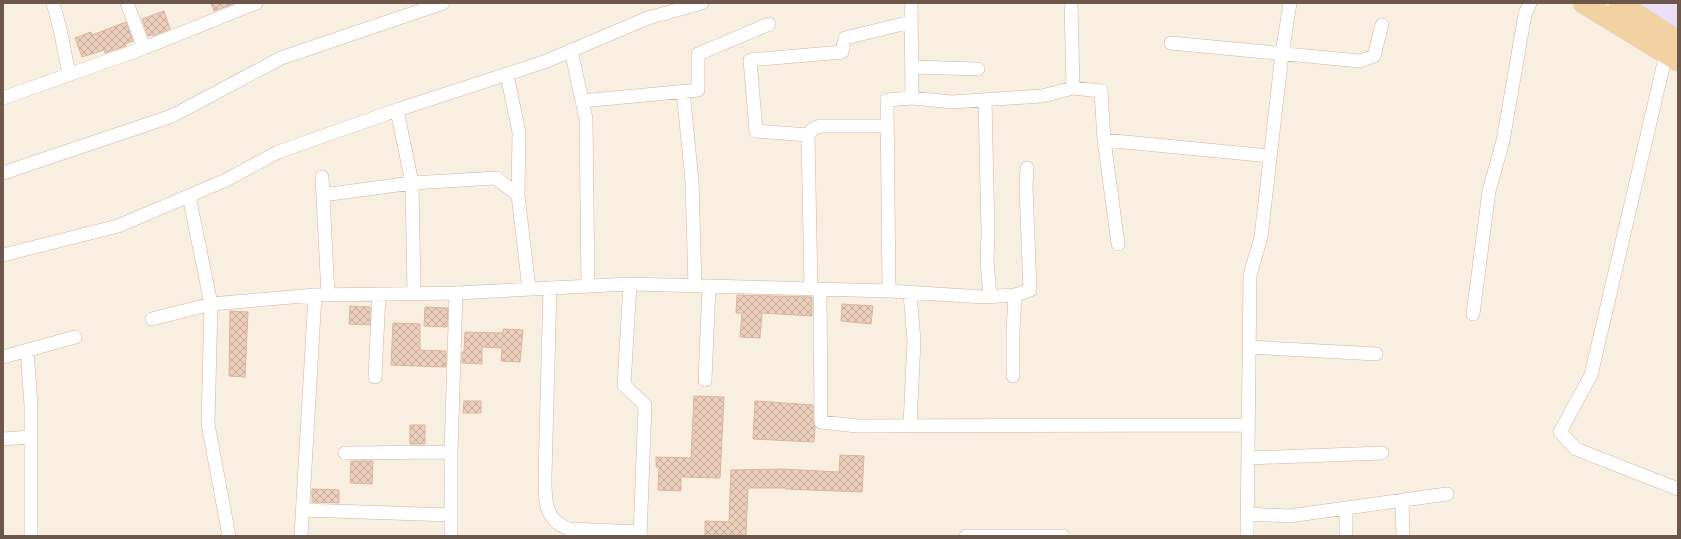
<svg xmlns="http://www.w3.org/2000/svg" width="1681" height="539" font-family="Barlow,sans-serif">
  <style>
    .education { fill: #ecdef5 }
    .building { fill: url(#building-cross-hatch); stroke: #dcb59e }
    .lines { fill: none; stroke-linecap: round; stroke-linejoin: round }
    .minor-casing { stroke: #c8b7aa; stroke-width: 14 }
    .primary-casing { stroke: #d6d0cd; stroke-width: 21 }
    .minor { stroke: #fff; stroke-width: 13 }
    .primary { stroke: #f2d2a0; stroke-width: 20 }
  </style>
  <defs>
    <pattern id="building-cross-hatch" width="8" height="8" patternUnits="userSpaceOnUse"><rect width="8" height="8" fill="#ebcebc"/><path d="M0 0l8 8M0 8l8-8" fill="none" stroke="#c3aa9b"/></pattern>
  </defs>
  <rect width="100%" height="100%" fill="#f9efe1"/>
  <path class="education" d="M1637 3H1678V37Z"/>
  <path class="building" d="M211 3H235L214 11Z
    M164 11 170 29 152 36 151 35 148 36 142 19Z
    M126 22 133 41 125 44 126 46 105 53 104 50 82 57 75 38 91 32 92 35Z
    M737 295 812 297V316L762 313 760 338 740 337 742 313H736Z
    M842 304 873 306 871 324 841 321Z
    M350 306 370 307V325L349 324Z
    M425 307 448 308 447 327 424 326Z
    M230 311 248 312 245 377 229 376Z
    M393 323 420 324V350L446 351V367L391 365Z
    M503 329 523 330 520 362 501 361 502 348 482 347V364L462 363V352H464L465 332 503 333Z
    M694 396 724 397 720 478 681 477V491L658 490 659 467H656V457L691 458Z
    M464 401H481V413H463Z
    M755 401 813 405V422L815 427 814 442 753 439Z
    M410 425H425V444H410Z
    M840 455 864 456 862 492 785 489V488H748L746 535 705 536V521L729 522 731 470 782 469 839 472Z
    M351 461H373L372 484 350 483Z
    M312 489 339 490V503L312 502Z"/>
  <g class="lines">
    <g class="minor-casing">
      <path id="minor" d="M53 3 60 29 69 74
        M127 3 144 48
        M1071 3 1073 88
        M1171 43 1360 61 1374 56 1382 25
        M571 50 586 119 588 286
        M1666 54 1591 375 1560 432 1576 449 1678 489
        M912 67 978 69
        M507 75 519 132 518 195
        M683 91 692 181 695 286
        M3 98 144 48 256 3
        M912 98 952 102 1042 96 1073 88 1101 91 1104 140 1118 244
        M985 100 988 233 987 261 990 297
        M582 101 698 90V54L769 24
        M397 110 412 183 414 293
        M808 135 756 131 750 60 842 52 845 38 911 22
        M1104 140 1270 156
        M3 173 172 116 281 58 443 3
        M322 177 328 295
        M323 195 412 183 496 178 518 195 529 289
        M189 196 211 304 208 424 229 536
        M3 255 118 226 226 180 278 152 397 110 544 62 648 18 702 3
        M630 284 624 385 645 405 640 536
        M550 288 545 475C545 497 543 520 569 529L640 532
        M811 289 808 135 813 129 820 126H887
        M820 289 821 422 857 426 1248 425
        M889 291 887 100 912 98 911 3
        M910 293 914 341 910 425
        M1473 314 1489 191 1503 141 1525 14 1530 3
        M152 319 211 304 315 295 456 293 630 284 889 291 983 297 1015 295 1030 290 1026 186 1027 168
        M1249 347 1376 354
        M27 350 31 405V536
        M3 357 75 337
        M1013 376V331L1015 295
        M375 377 379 294
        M705 380 709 286
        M3 439 31 437
        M345 453 451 452
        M1248 458 1382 453
        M1402 500 1403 536
        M1346 508V536
        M302 510 451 515
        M1248 514 1289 516 1447 494
        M301 536 315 295
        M451 536V452L456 293
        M966 536H1063
        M1247 536 1250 275 1261 237 1282 54 1290 3"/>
    </g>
    <g class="primary-casing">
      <path id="primary" d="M1583 3 1678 61
        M1619 3 1678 41"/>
    </g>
    <use href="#minor" class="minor"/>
    <use href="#primary" class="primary"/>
  </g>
  <rect width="1681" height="539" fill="none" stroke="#6d574b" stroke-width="8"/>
</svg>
